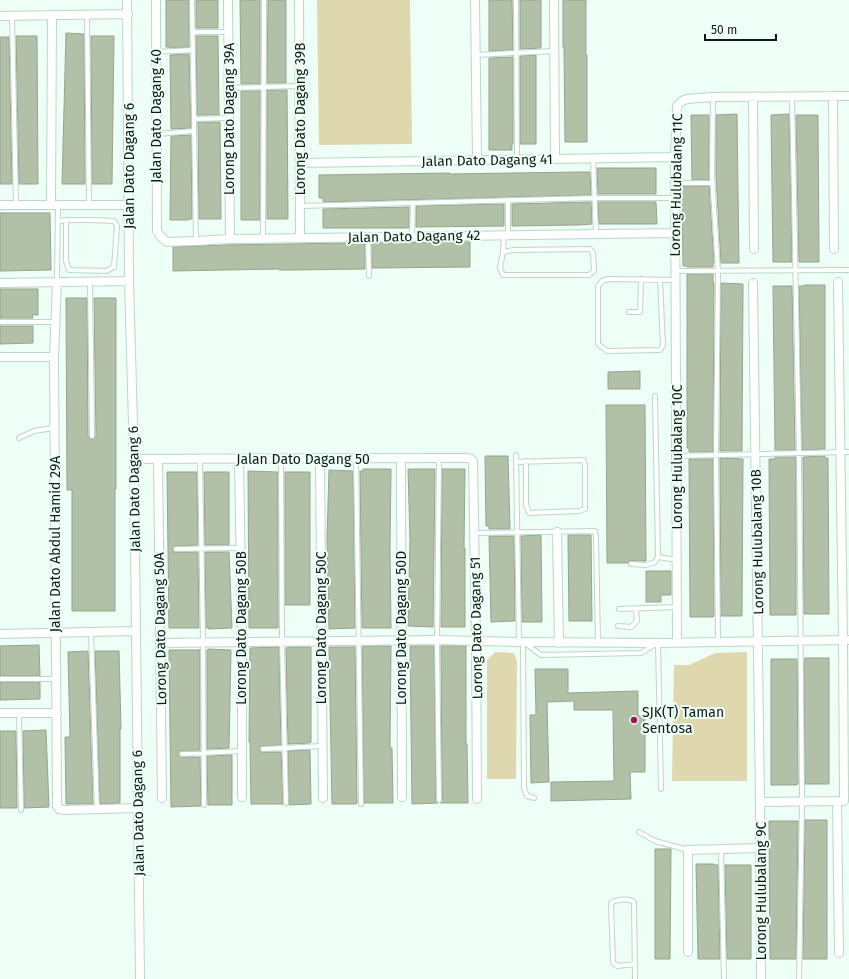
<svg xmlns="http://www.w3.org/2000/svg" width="849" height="979" font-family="'Fira Sans',sans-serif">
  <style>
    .green { fill: #dfd7ae }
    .building { fill: #b3c0a8; stroke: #97a48d }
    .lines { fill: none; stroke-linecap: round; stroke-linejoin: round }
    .service-casing { stroke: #bad7c9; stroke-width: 6 }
    .minor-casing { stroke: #bad7c9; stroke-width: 10 }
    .service { stroke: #fff; stroke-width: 4 }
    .minor { stroke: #fff; stroke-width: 8 }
    .poi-dot { fill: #a0135c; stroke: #edfff6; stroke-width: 1.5 }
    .labels { text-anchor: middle; stroke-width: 4; stroke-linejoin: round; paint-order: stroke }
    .street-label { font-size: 14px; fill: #0e1914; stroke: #edfff6 }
    .poi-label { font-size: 14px; fill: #0e1914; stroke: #edfff6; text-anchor: start }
  </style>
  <rect width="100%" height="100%" fill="#edfff6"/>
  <path class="green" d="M317 0H410L412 144 319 145Z
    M495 652 514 653 517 661 516 779H487V660Z
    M747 652V781H672L674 665H689L715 653Z"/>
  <path class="building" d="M166 0H189V47L170 48V47H166Z
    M196 0H218V28H196Z
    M240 0H260V84H241Z
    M268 0H286V83H267Z
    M489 0H512L513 50 489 51Z
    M520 0H541V48L520 49Z
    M563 0H586V55H587V142H565L564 47H563Z
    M66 33 84 34 85 184H62Z
    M16 36H37L38 184H19Z
    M91 36H114L112 184H92Z
    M196 36H218L219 115H197Z
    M0 37H9L12 184H0Z
    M189 54 191 128 171 129 170 55Z
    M536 55V144H520V56Z
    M513 57V144H512V150H489V58Z
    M267 90H287L288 219H267Z
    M241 91H260V220H241Z
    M737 114 739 263H721L716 175V115Z
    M789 114 792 262H773L771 115Z
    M691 115H709V180H692Z
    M796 115H818L819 262H799Z
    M198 122H220L221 219H199Z
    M191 135 192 219H189V220H170L171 136Z
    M597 168H656V194H598Z
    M579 172H590L591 195 323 202V198H319V175L450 173V174Z
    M682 186H709L714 263H713V267H687V266H683Z
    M591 202 592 224 579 225 512 226V204Z
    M598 202H656L657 224H599Z
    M504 204V226H503L416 227V206Z
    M409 207V228H323V209Z
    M0 213H50L51 270 0 271Z
    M470 242V267L372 268V243Z
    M351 243 365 244V269L292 270H279V269L173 271V247L225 245Z
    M687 274H713V283H714L713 452H689V448H687Z
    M721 283 743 284 742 451H720Z
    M804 285H825V449L802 450 799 286H804Z
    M773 286H792L795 450H775Z
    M0 289H38V315H32L33 318H0Z
    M66 298H87L88 436 89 438 92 439H94L96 436 94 298H116V489H115V611H72V490H67Z
    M0 326H33V343L0 344Z
    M640 371V389H608V372Z
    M606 405H645L646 561H631L628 562V563H607Z
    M485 456H508L510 529H489V526H486Z
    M825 456V458H828L829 614H804L803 457Z
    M775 457H796V615H770L769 459H775Z
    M720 458 743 459 742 616H721Z
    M689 459H713L714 616 713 617H690Z
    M363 469H391L390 549 391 628H362L360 471H363Z
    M408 469H435L433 627 408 626 410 539Z
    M442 469H465L464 548H465V627H441Z
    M329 470 353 471 355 628 329 629 327 538Z
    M248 471 278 472V628H249Z
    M167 472H197L198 545 176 546 173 547V549L174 552H198L199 628H169Z
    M204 472H229V545H205Z
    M285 472H310V605H285Z
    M541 535 542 622H522L521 536Z
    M568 535H591L592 621H569Z
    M489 536H514L515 621 491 622Z
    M205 552H229L232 628 208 629V627L206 628Z
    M646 571H671V595H661V602H646Z
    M39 645 40 676H0V646Z
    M367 646H391L390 748H392L393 803H364L362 647Z
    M410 646H434L436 800 438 803 412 804Z
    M441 646H466V744H467L468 803H440L442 800Z
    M279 647 281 745 263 746H261L260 749V751L263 752H281L283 804H251L250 742H249L250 648Z
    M290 647H311V742H310V743L288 744 286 648Z
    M329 647H355L357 803 356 804H332Z
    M208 649 231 650 229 748 207 749V650Z
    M169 650H200V750L181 751H180L179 754V756L182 757H200L201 806 171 807Z
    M88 651 93 804H66L65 737H70L68 652Z
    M95 651H119L121 729H120V803L100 804Z
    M805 658H829V784H805L804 659H805Z
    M771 659H797L798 784H797V785H771Z
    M535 669H568V693L638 691V716H645V772H630L631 799 551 801V782L614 781 613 710H574V701L547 702 549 782 531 783 530 715H536Z
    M0 682H40V699L0 700Z
    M46 730 49 807 24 808 23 731Z
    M0 731H16L17 808H0Z
    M310 750 311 804 289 805 288 751Z
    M232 755V805H208L207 756Z
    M805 820H827V959H803Z
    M769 821H798L796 959H770Z
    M655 849H671L670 959H655Z
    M696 864H714V865H718L720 959H698Z
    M725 865H751V959H727Z"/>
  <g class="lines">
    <g class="service-casing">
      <path id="service" d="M192 0 196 241
        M516 0 517 160
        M87 15 89 205
        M12 16 16 205
        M193 32H228
        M155 52 193 50
        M476 55 554 51
        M229 88 299 86
        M713 97 712 175 718 271 716 455 718 642
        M792 97 799 453 802 801 799 979
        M194 119 229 118
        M157 134 194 131
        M593 159 596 234
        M675 183H712
        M508 200V235
        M300 206 595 198H675
        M58 221C77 219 95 220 114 221L117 226 114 267 106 271 69 270 66 261V220
        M412 236 413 203
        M368 237 369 276
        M263 238 264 0
        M590 249 593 253 594 271 589 275H503L500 268 503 252 513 250Z
        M503 252 504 235
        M676 271 849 270
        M660 280 663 345 660 350 607 351 598 344V286L602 281 609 279 676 280
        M57 282 58 205
        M90 282 92 436
        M629 312H640L641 279
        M0 322H55
        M655 396 658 557 677 560
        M19 438 34 431 54 428
        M516 455 519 642
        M676 456 849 452
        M439 458 437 640 439 800
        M200 459 203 642 204 805
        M281 459 282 642 286 803
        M356 459 361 804
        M516 462 583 460 585 464V509L579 511 529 513 526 504V461
        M474 533 595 531 596 537 598 643
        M176 549 240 548
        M631 564 646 565 655 562 658 557
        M619 609 677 607
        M618 626 631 627 637 621 636 609
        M91 632 97 810
        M523 642 524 788 527 796 534 798
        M525 643 541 655 641 653 654 645
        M658 643 661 789
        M0 679H56
        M19 713 21 810
        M263 749 322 746
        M182 754 242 751
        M639 832 655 841 688 850
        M721 849 724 979
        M635 964 617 966 613 962 611 903C617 899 629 898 634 902L635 979"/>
    </g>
    <g class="minor-casing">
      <path id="minor" d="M127 0 129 281 134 459 140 979
        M156 0 157 231 161 237 167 242 196 241 230 239 675 233
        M228 0 230 239
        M299 0 300 238
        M475 0 477 160
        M554 0 555 159
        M0 16 128 14
        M833 96 834 249
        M753 97 754 249
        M300 163 675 157
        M0 205H129
        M51 205 52 15
        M57 282 54 357 57 806 59 809 64 810 138 808
        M838 282 843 640 844 801
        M0 283 129 281
        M753 283 760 802 761 979
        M0 357H54
        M134 459 439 458H468L471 459 473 461 476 641 477 799
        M158 459 162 798
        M239 459 242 642V797
        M320 459 323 798
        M401 459 402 797
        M557 532 559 643
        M0 634 136 631
        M677 642 675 157 677 106 682 101 687 99 713 97 849 96
        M160 643 437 640 519 642 658 643 849 640
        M0 713H57
        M837 801 839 953
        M760 802 842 801
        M688 952V850L761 848"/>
    </g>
    <use href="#service" class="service"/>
    <use href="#minor" class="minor"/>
  </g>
  <circle class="poi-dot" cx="634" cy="720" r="4"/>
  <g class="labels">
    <g class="street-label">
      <text transform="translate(156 116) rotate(-90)" y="5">Jalan Dato Dagang 40</text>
      <text transform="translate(229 119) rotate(-90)" y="5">Lorong Dato Dagang 39A</text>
      <text transform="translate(300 119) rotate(-90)" y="5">Lorong Dato Dagang 39B</text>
      <text transform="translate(487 160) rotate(-1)" y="5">Jalan Dato Dagang 41</text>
      <text transform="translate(129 166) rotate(-90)" y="5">Jalan Dato Dagang 6</text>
      <text transform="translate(676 185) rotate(-89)" y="5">Lorong Hulubalang 11C</text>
      <text transform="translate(414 236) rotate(-1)" y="5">Jalan Dato Dagang 42</text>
      <text transform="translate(677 457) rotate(-90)" y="5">Lorong Hulubalang 10C</text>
      <text x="303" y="464">Jalan Dato Dagang 50</text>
      <text transform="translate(134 489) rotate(-91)" y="5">Jalan Dato Dagang 6</text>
      <text transform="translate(757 542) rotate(-91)" y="5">Lorong Hulubalang 10B</text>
      <text transform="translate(55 544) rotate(-90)" y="5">Jalan Dato Abdul Hamid 29A</text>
      <text transform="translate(241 628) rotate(-90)" y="5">Lorong Dato Dagang 50B</text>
      <text transform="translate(321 628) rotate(-90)" y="5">Lorong Dato Dagang 50C</text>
      <text transform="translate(401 628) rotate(-90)" y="5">Lorong Dato Dagang 50D</text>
      <text transform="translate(476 628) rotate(-91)" y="5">Lorong Dato Dagang 51</text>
      <text transform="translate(160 629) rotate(-91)" y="5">Lorong Dato Dagang 50A</text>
      <text transform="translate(138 813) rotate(-91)" y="5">Jalan Dato Dagang 6</text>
      <text transform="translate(761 891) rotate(-90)" y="5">Lorong Hulubalang 9C</text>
    </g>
    <g class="poi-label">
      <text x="642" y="717">SJK(T) Taman<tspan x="642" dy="16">Sentosa</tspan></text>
    </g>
  </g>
  <path d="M705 34v6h71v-6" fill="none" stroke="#0e1914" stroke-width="2"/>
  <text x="711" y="34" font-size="12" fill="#0e1914" stroke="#edfff6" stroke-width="3" paint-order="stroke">50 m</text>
</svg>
